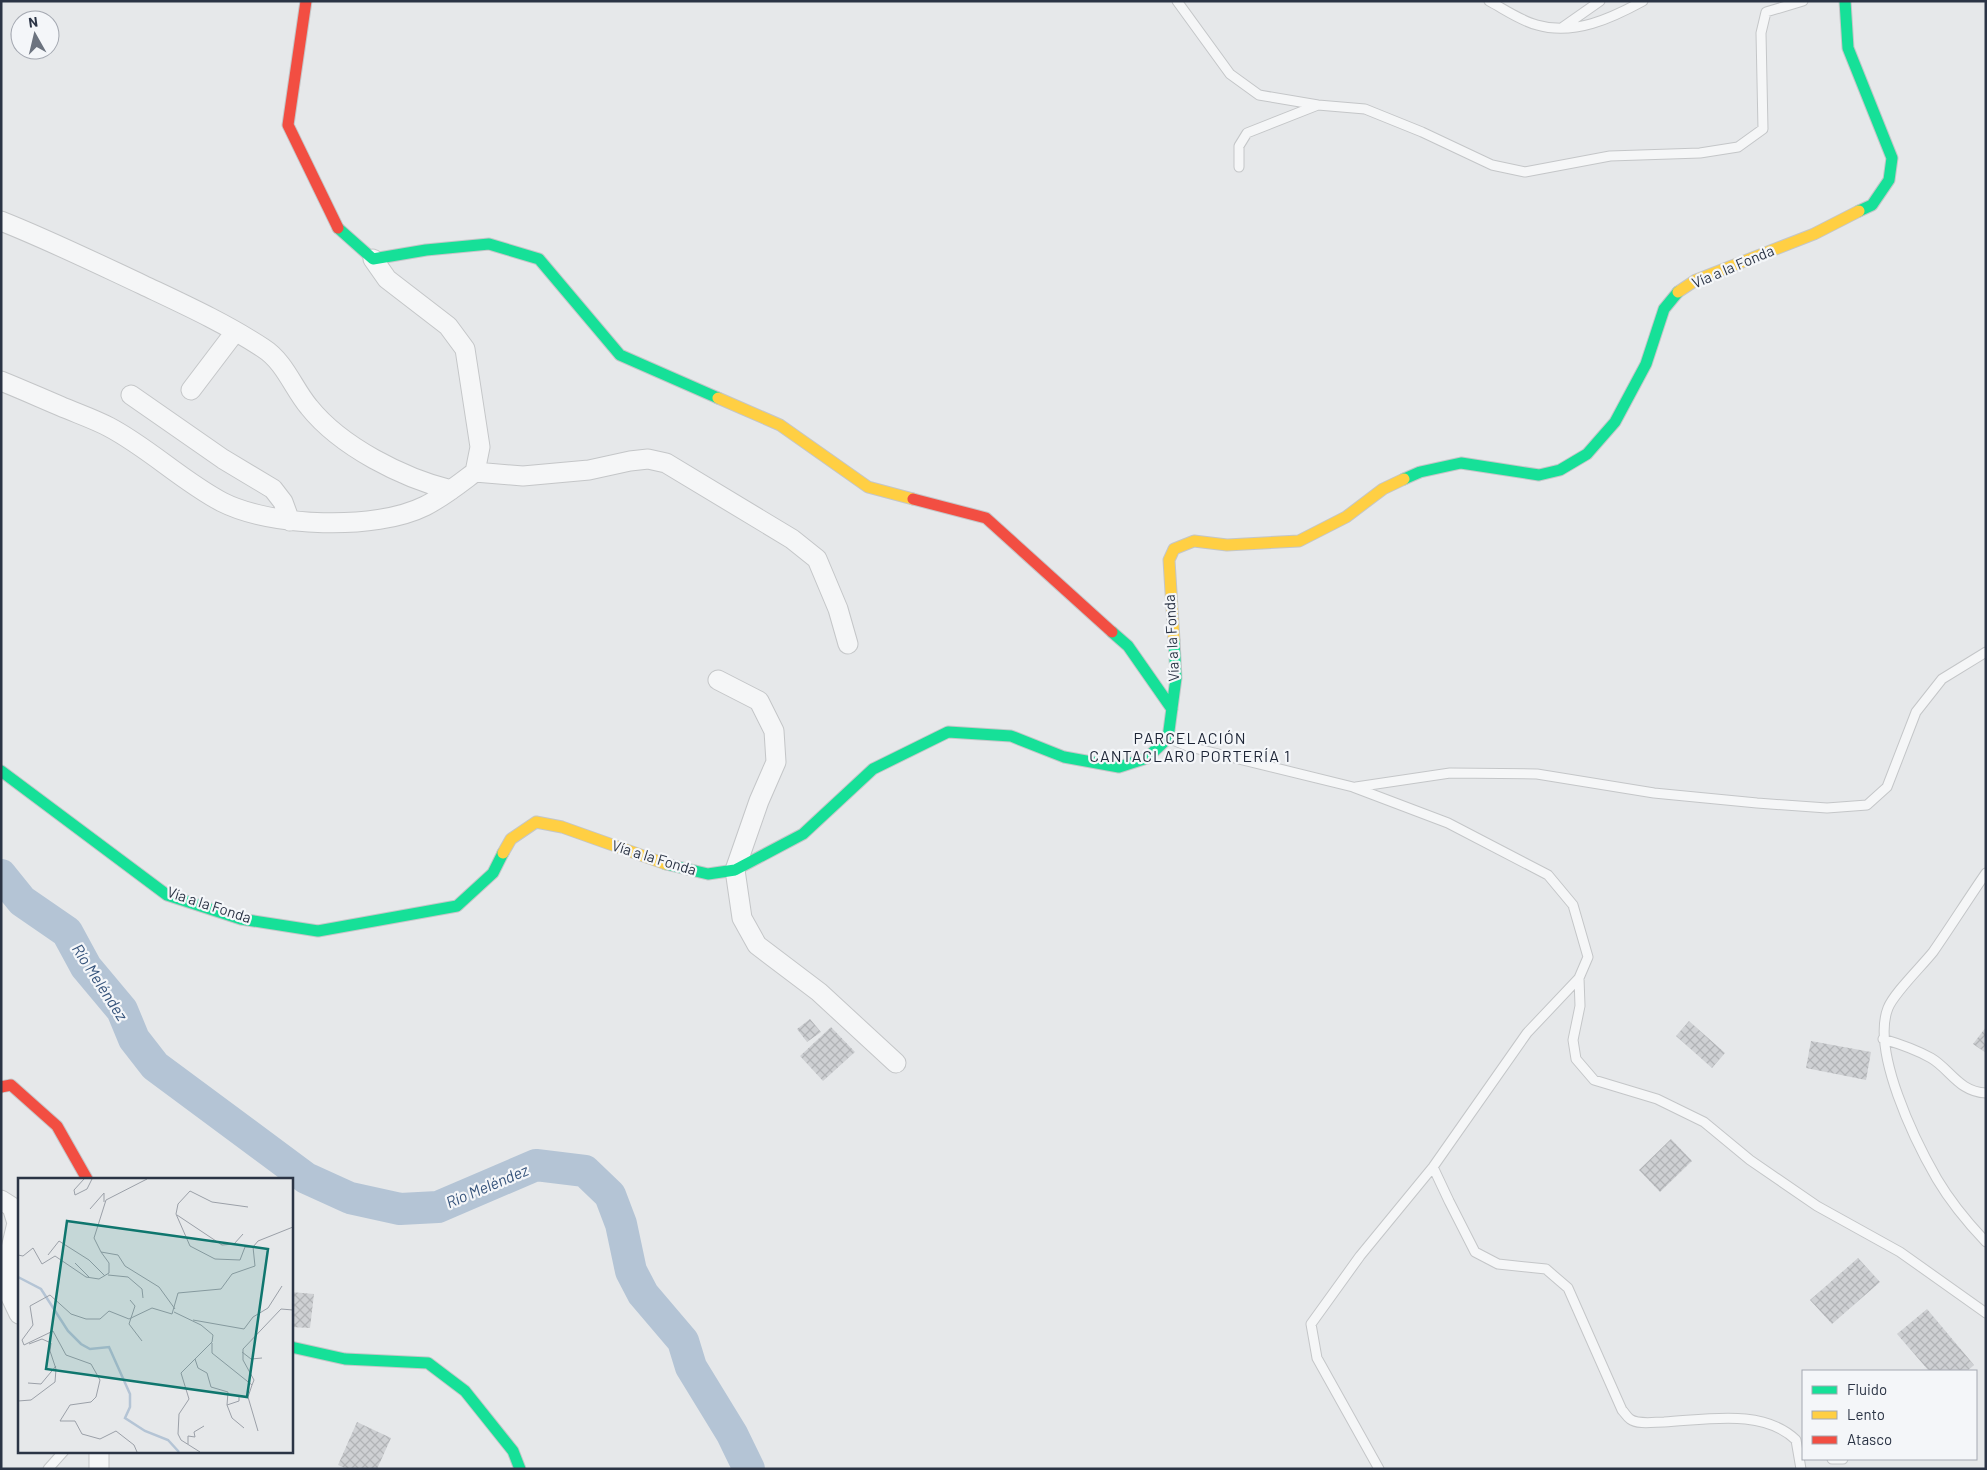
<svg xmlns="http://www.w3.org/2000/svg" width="1987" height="1470" font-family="Barlow,sans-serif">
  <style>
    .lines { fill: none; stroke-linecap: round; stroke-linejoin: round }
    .river { stroke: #b4c4d5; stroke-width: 32 }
    .building { fill: url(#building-cross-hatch) }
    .lane-casing { stroke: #c4c6c8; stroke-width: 11 }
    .street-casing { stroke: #c4c6c8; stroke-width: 21 }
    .fast-casing { stroke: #c4c6c8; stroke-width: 13 }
    .slow-casing { stroke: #c4c6c8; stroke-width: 13 }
    .jam-casing { stroke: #c4c6c8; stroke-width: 13 }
    .lane { stroke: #f5f6f7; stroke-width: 9 }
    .street { stroke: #f5f6f7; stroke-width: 19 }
    .fast { stroke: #16e098; stroke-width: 11 }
    .slow { stroke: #ffcf43; stroke-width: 11 }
    .jam { stroke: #f24e42; stroke-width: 11 }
    .labels { text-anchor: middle; stroke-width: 4.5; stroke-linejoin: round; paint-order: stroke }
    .street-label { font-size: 15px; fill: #2b3445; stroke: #f4f6f9 }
    .neighbourhood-label { font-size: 16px; letter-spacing: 1px; fill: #1d2536; stroke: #f4f6f9 }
    .water-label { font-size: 16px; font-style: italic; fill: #34527a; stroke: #f4f6f9 }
    .inset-river { fill: none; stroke: #b4c4d5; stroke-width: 2.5 }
    .inset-road { fill: none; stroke: #9ba0a8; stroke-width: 1 }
    .view { fill: #0f766e; fill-opacity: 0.15; stroke: #0f766e; stroke-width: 2.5 }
    .inset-edge { fill: none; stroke: #2b3445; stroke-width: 2.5 }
  </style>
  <defs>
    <pattern id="building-cross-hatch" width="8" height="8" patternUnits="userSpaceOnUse" patternTransform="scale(1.25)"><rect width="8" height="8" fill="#ced0d3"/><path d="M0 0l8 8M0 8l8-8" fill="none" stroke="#b1b3b6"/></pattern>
  </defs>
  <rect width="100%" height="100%" fill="#e6e8ea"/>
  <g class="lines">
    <path class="river" d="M1 875 22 901 67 932 86 967 122 1010 134 1039 155 1066 306 1178 350 1198 400 1209 438 1207 536 1165 585 1171 610 1195 621 1224 631 1271 643 1294 683 1341 691 1367 732 1434 749 1469"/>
  </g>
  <path class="building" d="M810 1019 821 1032 807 1042 797 1029Z
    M1689 1021 1725 1053 1712 1068 1676 1036Z
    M831 1027 855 1052 823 1081 800 1056Z
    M1986 1027V1053L1973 1044Z
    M1811 1041 1871 1052 1866 1080 1806 1068Z
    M1671 1139 1692 1161 1660 1192 1639 1170Z
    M1858 1258 1880 1282 1832 1324 1810 1300Z
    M291 1292 314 1294 310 1328 291 1327Z
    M1927 1309 1974 1365 1967 1371H1929L1897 1334Z
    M357 1422 391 1438 377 1469H347L338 1465Z"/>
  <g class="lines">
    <g class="lane-casing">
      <path id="lane" d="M1177 1 1230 74 1259 95 1318 105 1365 109 1422 132 1492 165 1525 172 1610 156 1700 153 1738 147 1763 129 1761 33 1766 12 1803 1
        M1489 1C1504 9 1521 21 1537 25 1574 36 1612 18 1643 1
        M1563 27 1600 1
        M1239 167V146L1247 133 1318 105
        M1170 739 1190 747 1353 787 1448 823 1548 875 1573 905 1588 957 1579 978 1527 1033 1433 1167 1360 1256 1311 1324 1317 1358 1379 1469
        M1356 787 1450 773 1537 774 1654 793 1757 803 1827 808 1867 805 1887 787 1916 712 1942 679 1986 652
        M1986 873C1968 899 1951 926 1933 952 1921 967 1894 993 1888 1008 1871 1051 1915 1141 1937 1179 1950 1201 1968 1223 1986 1242
        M1579 978 1580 1006 1573 1040 1576 1059 1594 1080 1657 1099 1704 1122 1750 1160 1817 1206 1900 1252 1986 1313
        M1883 1039C1900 1044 1915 1049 1931 1058 1950 1069 1959 1092 1986 1093
        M1433 1167 1449 1201 1475 1252 1498 1264 1546 1269 1568 1288 1622 1410C1625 1413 1627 1417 1630 1419 1638 1425 1654 1422 1664 1422 1706 1420 1763 1408 1796 1440L1801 1469
        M1832 1459H1843
        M48 1469 64 1451"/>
    </g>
    <g class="street-casing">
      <path id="street" d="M1 221C49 240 96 263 143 285 183 304 225 323 263 348 285 362 293 388 309 407 341 447 403 478 451 490
        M1 381C21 389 41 398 60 406 76 413 94 419 109 427 149 448 182 481 222 502 271 527 375 531 425 506 443 497 459 484 475 472L480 447 465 349 448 326 387 279 373 259
        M191 390 235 332
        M131 395 223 459 273 489 283 502 290 521
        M475 472 523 476 589 470 630 461 648 459 666 463 792 539 817 559 838 609 848 644
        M718 680 759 701 774 731 776 762 759 801 735 870 742 918 757 945 819 992 896 1063
        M1 1200 12 1207 17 1223 9 1257V1293L19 1314
        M99 1451V1469"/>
    </g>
    <g class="fast-casing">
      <path id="fast" d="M1845 1 1848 48 1892 158 1889 180 1872 205 1859 211
        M338 228 373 259 426 250 489 244 539 259 620 355 718 398
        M1404 479 1420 472 1461 463 1539 475 1560 470 1587 454 1615 422 1646 364 1664 309 1678 292
        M1112 632 1128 646 1172 709
        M1 771 167 895 241 919 318 931 457 906 493 873 503 853
        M666 864 708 874 735 870 803 834 873 769 948 732 1011 736 1064 757 1119 767 1147 758 1168 738 1176 678 1174 640
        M291 1347 345 1359 428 1363 465 1391 513 1451 520 1469"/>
    </g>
    <g class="slow-casing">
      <path id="slow" d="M1678 292 1696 280 1814 234 1859 211
        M718 398 780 425 868 487 913 499
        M1174 640 1169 560 1174 549 1194 541 1227 545 1299 541 1346 517 1383 489 1404 479
        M503 853 511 839 536 822 562 827 666 864"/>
    </g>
    <g class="jam-casing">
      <path id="jam" d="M306 1 288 125 338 228
        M913 499 986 518 1112 632
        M1 1087 11 1085 57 1126 87 1179"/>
    </g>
    <use href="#lane" class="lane"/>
    <use href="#street" class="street"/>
    <use href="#fast" class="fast"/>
    <use href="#slow" class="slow"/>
    <use href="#jam" class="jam"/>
  </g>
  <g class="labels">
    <g class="street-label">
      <text transform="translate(1733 267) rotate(-23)" y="5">Vía a la Fonda</text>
      <text transform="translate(1172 638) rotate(-93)" y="5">Vía a la Fonda</text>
      <text transform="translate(654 858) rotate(17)" y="5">Vía a la Fonda</text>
      <text transform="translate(209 905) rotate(18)" y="5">Vía a la Fonda</text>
    </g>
    <g class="neighbourhood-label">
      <text x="1190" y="744">PARCELACIÓN<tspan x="1190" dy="18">CANTACLARO PORTERÍA 1</tspan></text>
    </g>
    <g class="water-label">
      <text transform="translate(100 982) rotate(57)" y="6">Río Meléndez</text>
      <text transform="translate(487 1186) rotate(-23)" y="6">Río Meléndez</text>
    </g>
  </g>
  <g transform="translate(18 1178)">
    <rect width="275" height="275" fill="#e6e8ea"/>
    <path class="inset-river" d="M0 99 23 111 50 153 63 166 72 171 91 169 112 216V229L107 240 127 253 150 262 161 274"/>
    <path class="inset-road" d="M66 1 56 12 57 17 69 11 74 1M129 1 88 22 76 60 83 74 100 77 107 88 141 109 157 131M230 29 194 24 172 13 160 26 158 36 172 68 197 81 222 82 227 69H235M72 31 86 15V24M159 37 204 67 216 66 225 56M0 77 5 78 15 70 24 86 37 78 68 99 81 101 91 95V85L83 74M30 77 41 63 71 82 87 98M57 85 71 99M90 97 110 99 124 111 125 120M112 122 117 128 111 146 124 163M12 128 32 117 53 136 68 141H82L91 133 111 141 134 130 154 136 160 115 203 111 214 96 237 88 235 69 240 63 275 49M156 134 183 147 195 157 194 164 163 195 171 221 161 236 160 256 163 262 182 274M175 142 226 151 235 139 250 130 264 108M194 165V175L234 207 236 202 225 182V171L263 131 275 132M6 167 35 153 48 177 73 186 82 202 78 219 73 224 52 227 42 243H57L64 256 82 261 98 253 116 267 119 274M6 167 4 162 15 147 12 128M224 174 233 181 244 180M177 181 180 190 189 195 193 209 210 214 209 227 214 240 226 250M10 205 23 206 38 188M234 207 230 219 240 253M0 223 13 222 37 204 38 191 32 173 33 165 24 161 11 166M209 227 221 223V219M170 266V258L177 259 176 254 186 248"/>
    <path class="view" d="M49 43 250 71 229 219 28 191Z"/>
    <rect width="275" height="275" class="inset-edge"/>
  </g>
  <rect width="1987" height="1470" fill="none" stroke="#2b3445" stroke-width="5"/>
  <rect x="1802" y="1370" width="175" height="90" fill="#f4f6f9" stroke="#a4a8b1"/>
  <rect x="1812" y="1386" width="25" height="8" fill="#16e098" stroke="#a4a8b1"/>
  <text x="1847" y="1395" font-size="15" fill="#2b3445">Fluido</text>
  <rect x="1812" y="1411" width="25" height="8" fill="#ffcf43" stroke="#a4a8b1"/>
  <text x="1847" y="1420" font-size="15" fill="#2b3445">Lento</text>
  <rect x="1812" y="1436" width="25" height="8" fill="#f24e42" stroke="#a4a8b1"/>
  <text x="1847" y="1445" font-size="15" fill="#2b3445">Atasco</text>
  <g transform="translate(35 35) rotate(352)"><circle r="24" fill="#f4f6f9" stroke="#a4a8b1"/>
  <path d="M0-4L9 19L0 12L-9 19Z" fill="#6c737f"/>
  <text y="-8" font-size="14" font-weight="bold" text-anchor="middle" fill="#2b3445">N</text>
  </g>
</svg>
